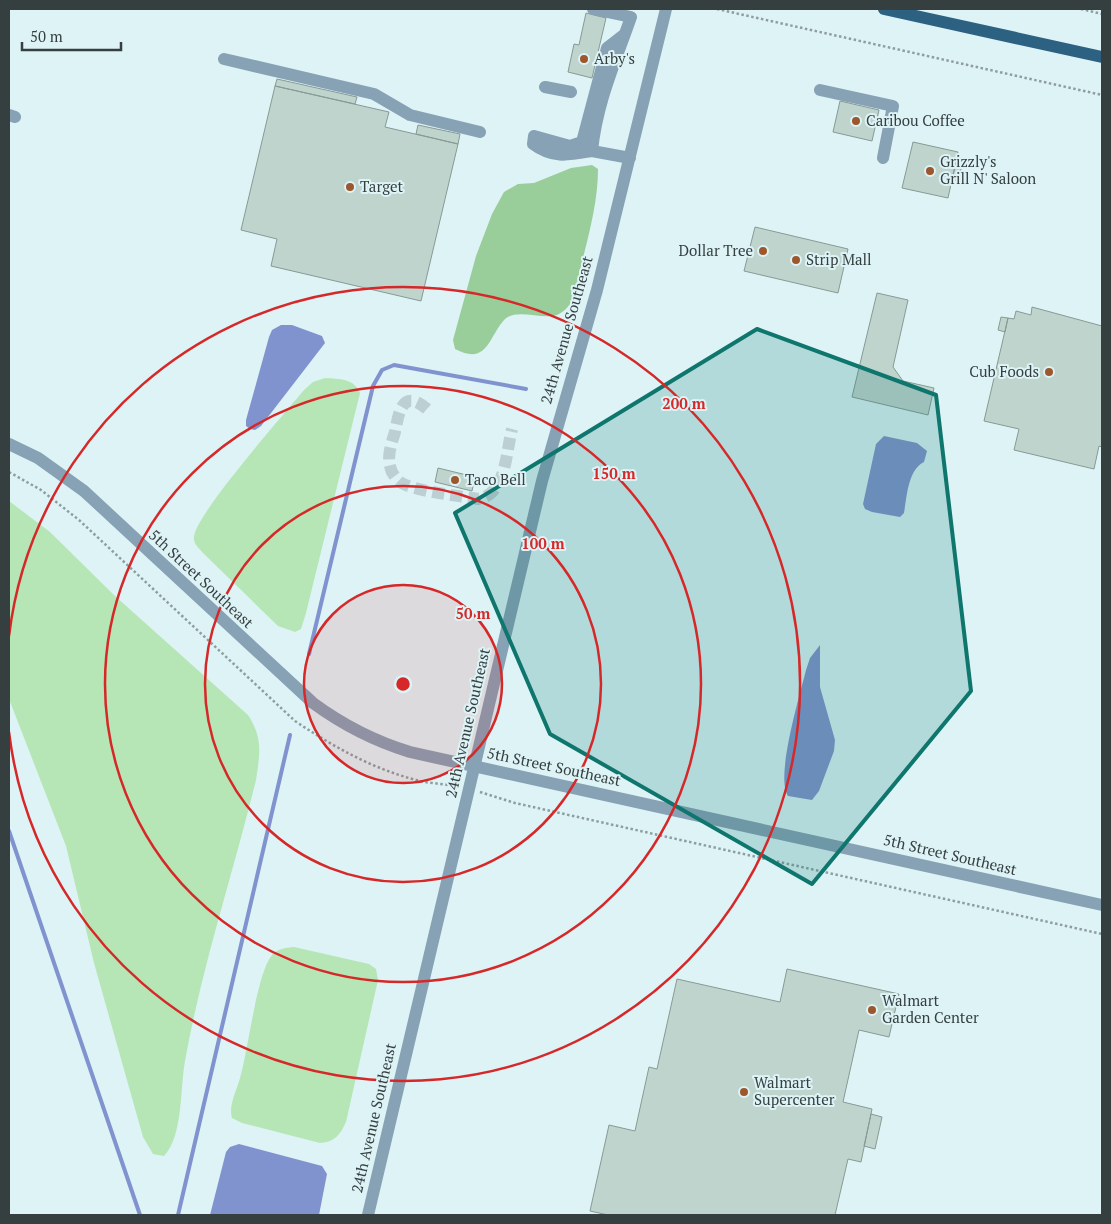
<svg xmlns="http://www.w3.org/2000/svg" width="1111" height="1224" font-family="'PT Serif',serif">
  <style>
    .green { fill: #b6e6b6 }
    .forest { fill: #99cd99 }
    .water { fill: #8193ce }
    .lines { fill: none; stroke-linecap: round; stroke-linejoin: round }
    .stream { stroke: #8193ce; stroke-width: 4 }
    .building { fill: #c0d4ce; stroke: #879a94 }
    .minor-tunnel { stroke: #bccfd2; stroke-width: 12; stroke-dasharray: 12 6; stroke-linecap: butt }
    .path { stroke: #8e9ea0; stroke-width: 2.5; stroke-dasharray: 2.5 2.5; stroke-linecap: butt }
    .minor { stroke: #87a1b5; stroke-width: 12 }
    .major { stroke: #2d6182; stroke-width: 12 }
    .marked { fill: #0f766e; fill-opacity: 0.2; stroke: #0f766e; stroke-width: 4; stroke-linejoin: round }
    .ring { fill: none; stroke: #d62828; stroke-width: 2.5 }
    .poi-dot { fill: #9c572c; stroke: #ddf3f6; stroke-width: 2 }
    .labels { text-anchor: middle; stroke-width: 4; stroke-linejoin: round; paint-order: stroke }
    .poi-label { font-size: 15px; fill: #363f40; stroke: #ddf3f6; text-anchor: start }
    .street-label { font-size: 15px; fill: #363f40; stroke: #ddf3f6 }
    .centre { fill: #d62828; stroke: #ddf3f6; stroke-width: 2.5 }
    .ring-label { font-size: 15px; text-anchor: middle; font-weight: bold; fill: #d62828; stroke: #ddf3f6; stroke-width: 4; stroke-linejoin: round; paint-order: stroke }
  </style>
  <rect width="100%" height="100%" fill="#ddf3f6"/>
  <path class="green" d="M325 378C339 379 354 378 360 393L306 613 301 629 295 632 278 626 203 553C199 548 193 544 194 537 195 515 285 413 304 390L313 382Z
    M9 501 50 532 115 596 248 715C263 738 260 753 256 780 233 874 202 966 185 1061 180 1088 183 1137 164 1156L153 1154 143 1137 94 963 66 846 9 699Z
    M294 947 369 964 376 969 378 980 346 1122C340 1135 335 1142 320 1143L242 1123 232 1118C228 1106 237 1090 240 1078 248 1052 257 970 273 954 279 948 286 948 294 947Z"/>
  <path class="forest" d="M592 165 598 169C598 201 589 234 581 266 578 278 576 291 571 302 569 307 562 313 557 315 542 320 517 308 505 319 488 337 488 366 455 349L453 340 476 256 492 214 504 192 518 184 534 183 571 168Z"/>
  <path class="water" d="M281 325H292L322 336 325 343 261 426 255 430 250 429 246 426V420L269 337 272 330Z
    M884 436 917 443 927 451 924 462C908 470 907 496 904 513L900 517 872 512 865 509 863 504 876 444Z
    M820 645V687L835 740 834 751 819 791 812 800 788 796C775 777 800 695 806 670L810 658Z
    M239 1144 322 1166 327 1174 319 1215H210L226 1152 230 1147Z"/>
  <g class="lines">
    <path class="stream" d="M309 654 373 386 382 370 394 365 526 389
      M9 831 140 1215
      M178 1215 290 735"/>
  </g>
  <path class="building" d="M586 13 606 18 592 78 568 72 574 44 579 45Z
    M277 79 357 97 355 104 275 86Z
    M275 86 389 112 385 127 458 144 421 301 271 266 277 239 241 230Z
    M840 101 879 110 872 141 833 132Z
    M418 125 460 134 458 144 416 134Z
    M913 142 958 152 948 198 902 188Z
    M956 163 962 165 958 181 952 179Z
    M755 227 848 249 838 293 744 271Z
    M877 293 908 300 893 367 903 381 934 388 928 415 852 397Z
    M1032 307 1102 326V447L1099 446 1094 469 1014 450 1019 429 984 421 1008 318 1014 319 1016 311 1031 315Z
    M1001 317 1008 318 1005 332 998 330Z
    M438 468 475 477 472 491 435 482Z
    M787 969 899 994 889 1037 859 1030 843 1102 872 1109 861 1162 848 1159 835 1215H608L590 1211 609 1125 635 1131 649 1067 657 1069 677 979 780 1002Z
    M871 1114 882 1117 875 1149 864 1146Z"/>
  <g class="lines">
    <path class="minor-tunnel" d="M427 409C403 388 399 411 395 432 392 442 387 455 390 466 391 472 395 478 400 482 412 491 461 496 478 499 506 495 506 452 512 429"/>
    <path class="path" d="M717 9 1102 95
      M1081 9 1102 14
      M9 472 41 490 79 520 295 721C334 747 371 768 416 780 429 784 444 783 457 787
      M480 792 515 803 1102 934"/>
    <path class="minor" d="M593 9 631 17C615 63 597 102 592 151 569 155 553 159 533 144L534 136 570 146 582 142 607 48 625 34
      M224 59 374 94 410 115 480 132
      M545 87 571 92
      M820 90 893 106 883 158
      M9 115 15 117
      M592 151 630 158
      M9 444 38 458 84 491 313 703C343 725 374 741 410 752L1102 905
      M368 1215 542 481 597 290 666 9"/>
    <path class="major" d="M884 9 1102 57"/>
  </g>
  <path class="marked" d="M757 329 936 395 971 691 812 884 550 734 455 513Z"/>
  <circle cx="403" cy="684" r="99" fill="#d62828" fill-opacity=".12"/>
  <g class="ring">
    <circle cx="403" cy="684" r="99"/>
    <circle cx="403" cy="684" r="198"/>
    <circle cx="403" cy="684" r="298"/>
    <path d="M9 636A397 397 0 1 1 9 732"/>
  </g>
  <g class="poi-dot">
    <circle cx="584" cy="59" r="5"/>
    <circle cx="856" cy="121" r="5"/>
    <circle cx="930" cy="171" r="5"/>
    <circle cx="350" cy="187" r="5"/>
    <circle cx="763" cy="251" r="5"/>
    <circle cx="796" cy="260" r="5"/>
    <circle cx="1049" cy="372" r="5"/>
    <circle cx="455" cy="480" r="5"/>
    <circle cx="872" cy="1010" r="5"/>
    <circle cx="744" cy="1092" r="5"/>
  </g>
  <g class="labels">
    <g class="poi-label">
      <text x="594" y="64">Arby's</text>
      <text x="866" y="126">Caribou Coffee</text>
      <text x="940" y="167">Grizzly's<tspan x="940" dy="17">Grill N' Saloon</tspan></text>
      <text x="360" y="192">Target</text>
      <text x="753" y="256" text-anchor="end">Dollar Tree</text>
      <text x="806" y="265">Strip Mall</text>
      <text x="1039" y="377" text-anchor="end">Cub Foods</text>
      <text x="465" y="485">Taco Bell</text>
      <text x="882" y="1006">Walmart<tspan x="882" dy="17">Garden Center</tspan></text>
      <text x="754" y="1088">Walmart<tspan x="754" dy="17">Supercenter</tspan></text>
    </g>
    <g class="street-label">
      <text transform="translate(567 330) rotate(-74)" y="5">24th Avenue Southeast</text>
      <text transform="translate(201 579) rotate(43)" y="5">5th Street Southeast</text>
      <text transform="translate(468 723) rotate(-77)" y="5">24th Avenue Southeast</text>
      <text transform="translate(554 767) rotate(12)" y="5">5th Street Southeast</text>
      <text transform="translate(950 855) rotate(13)" y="5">5th Street Southeast</text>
      <text transform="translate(374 1118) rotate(-77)" y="5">24th Avenue Southeast</text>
    </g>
  </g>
  <circle cx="403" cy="684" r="8" class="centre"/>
  <g class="ring-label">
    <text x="684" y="409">200 m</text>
    <text x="614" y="479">150 m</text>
    <text x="543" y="549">100 m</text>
    <text x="473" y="619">50 m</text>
  </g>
  <rect width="1111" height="1224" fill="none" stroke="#363f40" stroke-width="20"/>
  <path d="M22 42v8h99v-8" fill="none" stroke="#363f40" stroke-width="2.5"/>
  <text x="30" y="42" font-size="15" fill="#363f40" stroke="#ddf3f6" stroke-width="4" paint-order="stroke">50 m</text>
</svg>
